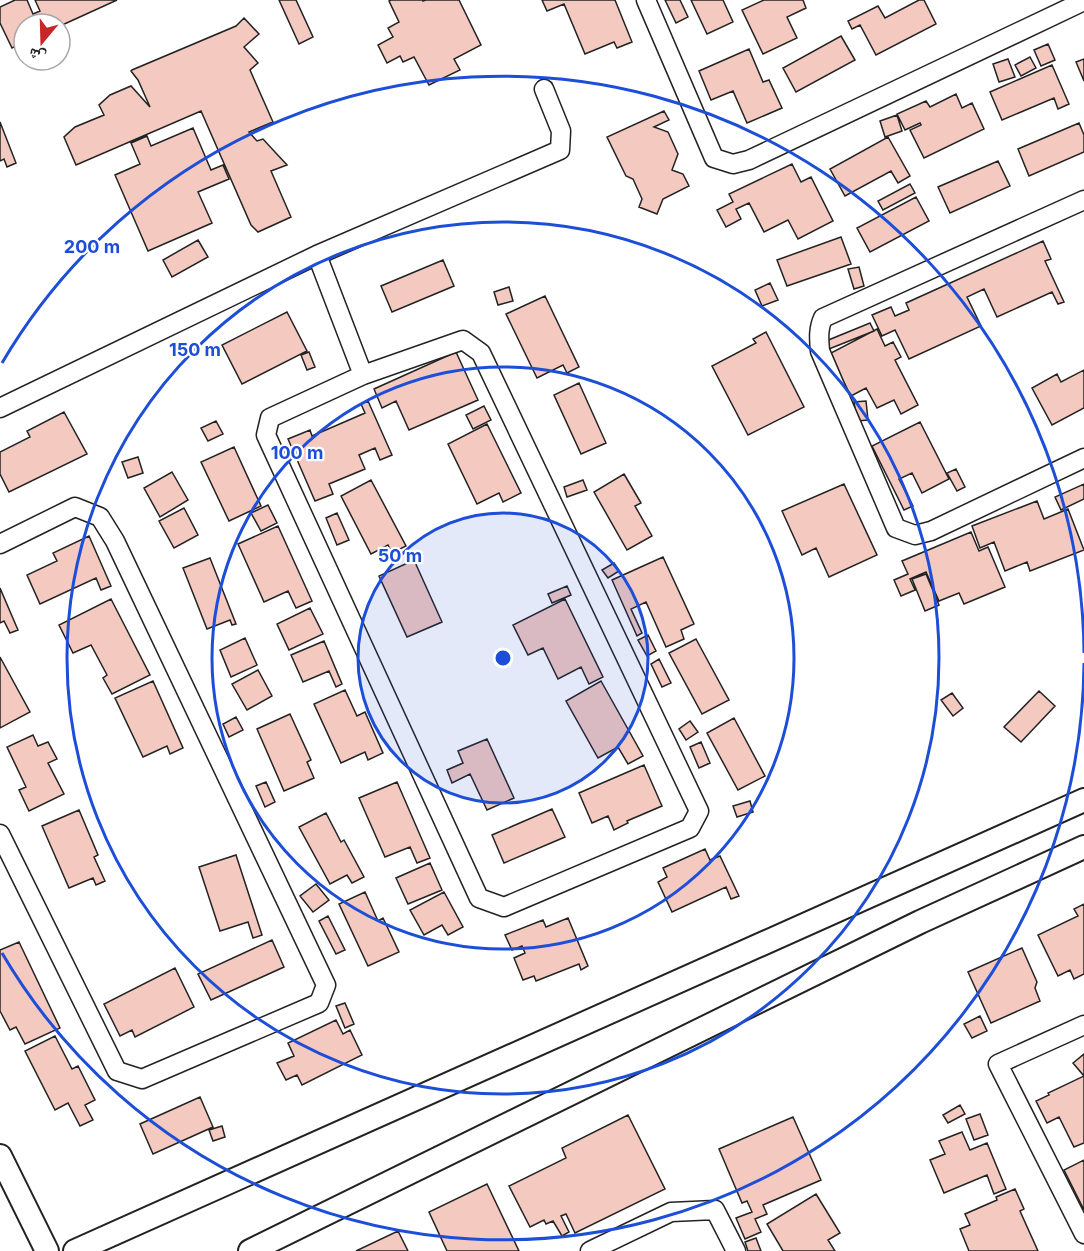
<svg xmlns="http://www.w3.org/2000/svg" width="1084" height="1251" font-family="Inter,'Noto Naskh Arabic',sans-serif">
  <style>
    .building { fill: #f3c9c0; stroke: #222; stroke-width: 1.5 }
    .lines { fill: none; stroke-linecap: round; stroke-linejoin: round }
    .minor-casing { stroke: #222; stroke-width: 21 }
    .tertiary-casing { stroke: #222; stroke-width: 26 }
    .minor { stroke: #fff; stroke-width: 18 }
    .tertiary { stroke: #fff; stroke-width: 22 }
    .ring { fill: none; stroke: #1d4ed8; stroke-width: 3 }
    .centre { fill: #1d4ed8; stroke: #fff; stroke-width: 3 }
    .ring-label { font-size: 18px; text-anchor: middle; font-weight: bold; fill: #1d4ed8; stroke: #fff; stroke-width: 4.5; stroke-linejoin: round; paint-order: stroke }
  </style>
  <rect width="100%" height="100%" fill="#fff"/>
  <path class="building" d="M15 0H27L33 14 40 11 35 0H117L60 26V24H24V42L12 48 0 23V7Z
    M279 0H296L313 37 299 44Z
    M391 0H423V1L426 0H459L481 45 454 59 460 70 429 85 414 57 403 62 400 56 387 63 378 45 393 37 388 28 399 22 389 1Z
    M542 0H615L632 42 617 48 614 42 585 54 564 4 547 11Z
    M665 0H680L688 17 676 23Z
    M691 0H723L733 22 707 34Z
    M764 0H803L806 8 787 17 797 38 763 54 742 10Z
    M919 0H924L936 24 876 55 860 25 852 29 848 21 878 6 885 18Z
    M244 18 259 34 244 47 258 63 250 70 273 122 249 132 257 141 263 139 287 165 271 171 291 217 258 232 251 225 201 111 76 165 64 137 75 127 104 115 99 105 110 95 131 86 150 107 138 80 131 71 132 70 236 26Z
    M841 36 855 60 796 92 783 68Z
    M1048 44 1055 60 1041 66 1034 50Z
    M749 49 763 82 769 80 782 108 747 123 733 91 711 100 699 71Z
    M1030 57 1036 68 1021 76 1015 65Z
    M1008 59 1015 77 999 82 993 64Z
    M1084 59V81L1076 62Z
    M1052 65 1069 104 1058 109 1054 98 1002 120 990 92Z
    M956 94 962 108 972 103 984 129 924 158 910 130 921 125 920 123 905 130 897 114 926 101 930 107Z
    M664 111 669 120 654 127 668 132 678 154 672 170 683 174 689 186 663 199 657 214 639 207 642 199 633 179 626 176 607 137Z
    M897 115 902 131 885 137 880 121Z
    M0 122 16 163 7 167 4 159 0 161Z
    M1079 123 1084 135V152L1029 176 1018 149Z
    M193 128 211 170 223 165 229 179 198 192 212 223 148 251 115 175 140 164 131 143 147 136 151 146Z
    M888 137 910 176 898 183 891 171 845 196 830 169Z
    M998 161 1010 186 950 213 938 187Z
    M792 164 801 182 811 177 833 221 798 239 788 220 764 232 749 203 736 209 741 219 726 227 717 210 733 202 729 194Z
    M910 184 915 193 883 210 878 201Z
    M916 197 929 221 870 252 857 228Z
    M841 237 851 264 787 286 777 260Z
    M198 240 208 257 172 277 163 260Z
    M1043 241 1051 259 1045 261 1064 302 1058 304 1052 292 997 317 984 289 967 297 981 326 909 359 895 330 882 336 872 315 891 307 895 316 909 310 906 303Z
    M443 260 454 286 392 312 381 286Z
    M859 267 864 286 854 289 848 269Z
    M770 283 778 300 762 306 755 290Z
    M509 287 513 301 498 305 494 292Z
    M545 296 579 367 567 373 563 365 537 378 506 314Z
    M287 312 307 351 242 384 222 345Z
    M870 323 874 331 829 349 826 341Z
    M877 329 885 346 893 342 901 357 895 360 918 405 901 414 894 400 877 408 866 388 851 396 829 354Z
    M766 332 804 407 748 435 712 366 756 343 753 339Z
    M309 352 315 367 307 370 301 355Z
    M456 352 478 400 409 430 396 401 382 408 374 389Z
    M1084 370V408L1052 425 1032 388 1057 374 1061 382Z
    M579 383 606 443 581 454 554 395Z
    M368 401 392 455 380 460 375 448 359 455 365 469 329 484 333 494 315 501 288 439 310 430 312 436 365 413 361 404Z
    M866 401 868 420 857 421 854 402Z
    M484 406 491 420 473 429 466 415Z
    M64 412 87 454 9 492 0 474V452L30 437 27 431Z
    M216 421 223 434 208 441 201 428Z
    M920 422 949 479 922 493 912 473 899 479 913 506 904 510 872 446Z
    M487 424 521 493 503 502 499 493 477 504 448 444Z
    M234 447 261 506 229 521 201 462Z
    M138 457 143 473 128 478 122 462Z
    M956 469 965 487 957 491 947 473Z
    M172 472 188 500 160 517 144 488Z
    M624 474 641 503 635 506 652 536 627 550 594 492Z
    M371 480 406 546 392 553 388 545 371 554 341 496Z
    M583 480 587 490 567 497 564 487Z
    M844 484 877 555 829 577 816 548 802 555 782 511Z
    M1084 484V499L1061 510 1055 497Z
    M1037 501 1044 519 1068 509 1084 550 1030 571 1027 562 1005 571 994 542 980 548 972 526Z
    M268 505 277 523 261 531 251 513Z
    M184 508 198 535 174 548 159 521Z
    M337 513 349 540 337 545 326 518Z
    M278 526 312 601 296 608 288 591 264 602 238 544Z
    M971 532 979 551 988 547 1005 587 964 604 959 593 939 601 926 572 910 579 915 590 901 596 894 580 908 574 902 561Z
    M89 536 111 586 101 590 96 578 40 604 27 575 57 561 53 553Z
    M663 557 694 624 681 630 684 639 666 647 646 602 631 609 642 633 637 636 612 580Z
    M210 558 236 624 232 625 230 620 207 629 183 568Z
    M414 560 442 622 407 637 379 576Z
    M614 563 619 571 608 578 602 570Z
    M926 574 939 605 925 611 912 579Z
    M567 586 571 595 552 603 548 594Z
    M0 588 18 630 10 633 4 621 0 623Z
    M111 599 150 675 112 694 103 678 107 675 91 645 73 653 59 625Z
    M565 599 603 677 589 684 581 667 558 679 543 648 528 655 513 625Z
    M310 608 323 634 289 650 277 624Z
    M648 635 656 651 647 656 638 640Z
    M245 638 257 665 231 677 220 650Z
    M696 639 729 700 702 714 669 653Z
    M324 641 342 684 336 687 329 671 303 682 291 655Z
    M0 657 30 712 0 728Z
    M659 659 671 683 662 687 651 664Z
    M258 670 272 696 247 710 232 684Z
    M153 681 183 748 170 754 167 746 143 757 115 698Z
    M601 681 643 756 628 764 618 747 598 758 566 701Z
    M345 690 357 716 365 712 383 753 368 760 365 752 341 763 314 704Z
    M1039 691 1055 706 1021 742 1004 727Z
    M952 693 963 708 953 716 941 700Z
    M290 714 311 760 307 762 314 778 284 791 257 729Z
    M236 717 243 730 229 737 223 724Z
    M734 718 765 776 738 790 707 733Z
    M690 721 698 732 686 740 679 729Z
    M33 735 38 746 48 742 57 759 48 763 64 794 29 811 19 790 26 787 7 747Z
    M487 739 514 798 487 810 470 774 452 783 447 770 463 763 458 751Z
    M701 742 710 763 699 768 690 747Z
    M644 765 662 806 627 821 628 823 614 830 608 816 592 823 579 793Z
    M266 782 275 802 265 807 256 786Z
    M397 782 430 858 417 863 410 847 385 857 359 798Z
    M750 801 753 812 737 817 733 806Z
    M552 809 565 837 504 863 492 835Z
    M79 810 98 855 94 857 105 881 96 885 93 878 69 888 42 826Z
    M326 813 341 842 344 840 364 877 352 883 347 875 330 884 299 827Z
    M705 849 710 860 720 856 739 896 731 899 726 887 672 912 658 882 667 877 663 868Z
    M236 855 262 935 253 938 248 922 220 931 199 867Z
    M430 863 442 890 408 904 396 878Z
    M316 884 329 900 313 912 300 896Z
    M365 892 378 921 383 918 399 952 368 966 339 904Z
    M444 892 463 927 448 935 442 925 424 935 410 910Z
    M1084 904V974L1074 979 1070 970 1058 976 1038 935 1078 916 1074 909Z
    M328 916 345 950 336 954 319 921Z
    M568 918 588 966 581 970 579 964 536 981 534 976 523 980 514 958 525 953 522 946 512 950 505 935 543 920 546 927Z
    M272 940 284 967 211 1000 198 974Z
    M19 942 60 1028 25 1044 16 1027 10 1030 0 1011V950Z
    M1022 948 1037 982 1035 988 1040 1001 991 1023 968 972Z
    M175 968 194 1007 135 1037 132 1030 120 1036 104 1004Z
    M345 1003 354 1024 345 1028 336 1006Z
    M980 1016 987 1031 972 1038 964 1024Z
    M336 1020 343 1034 350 1030 362 1055 302 1085 297 1075 286 1080 277 1063 294 1056 288 1043Z
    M55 1036 72 1069 78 1066 95 1100 85 1105 93 1120 80 1126 68 1103 55 1110 25 1051Z
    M1084 1054V1076L1073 1063Z
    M1084 1076V1143L1074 1147 1059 1117 1047 1123 1036 1101 1049 1095 1048 1093Z
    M200 1097 213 1127 153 1154 140 1124Z
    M960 1105 965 1114 948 1123 943 1115Z
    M980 1114 988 1135 974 1140 966 1119Z
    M628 1115 665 1189 575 1233 566 1214 561 1216 569 1232 562 1236 553 1221 546 1224 544 1220 530 1227 509 1186 566 1158 562 1148Z
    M793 1117 821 1180 763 1205 767 1214 755 1219 761 1232 745 1239 736 1218 752 1212 747 1201 742 1203 719 1149Z
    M222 1126 225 1137 213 1141 209 1130Z
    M962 1132 970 1150 987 1143 1006 1189 994 1194 987 1175 944 1193 930 1160 945 1154 939 1141Z
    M1084 1160V1210L1064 1170Z
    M487 1184 519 1251H447L429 1212Z
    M1015 1189 1024 1209 1020 1211 1038 1251H969L960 1229 970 1225 965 1214 997 1200 996 1197Z
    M816 1194 840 1233 828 1240 835 1251H783L767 1224Z
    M398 1231 408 1251H356Z
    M756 1238 761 1251H748L745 1242Z"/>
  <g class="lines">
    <g class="minor-casing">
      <path id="minor" d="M646 0 714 158 733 164 749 160 1084 1
        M1084 200 823 318C818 329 819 339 820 351L896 528 915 535 931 531 1084 458
        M317 255 363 375
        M463 340 481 353 699 811 690 828 504 907 479 898 266 435 270 418 363 375Z
        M0 408 317 255 560 150 561 131 544 89
        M0 544 75 507 100 517 115 541 326 985 319 1003 142 1079 117 1071 0 834
        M1084 1025 998 1064 1084 1234
        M590 1251 671 1212 715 1210 736 1251"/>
    </g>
    <g class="tertiary-casing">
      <path id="tertiary" d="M0 1156 47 1251
        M75 1251 1084 800
        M250 1251 920 922 1084 847"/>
    </g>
    <use href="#minor" class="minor"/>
    <use href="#tertiary" class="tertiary"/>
  </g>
  <circle cx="503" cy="658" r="145" fill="#1d4ed8" fill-opacity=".12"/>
  <g class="ring">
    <circle cx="503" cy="658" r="145"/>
    <circle cx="503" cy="658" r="291"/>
    <circle cx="503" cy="658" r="436"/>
    <path d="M1084 663A581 581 0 0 1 2 953M2 363A581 581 0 0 1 1084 653"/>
  </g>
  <circle cx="503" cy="658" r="9" class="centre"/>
  <g class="ring-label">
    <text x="92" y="253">200 m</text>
    <text x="195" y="356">150 m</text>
    <text x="297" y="459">100 m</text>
    <text x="400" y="562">50 m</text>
  </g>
  <g transform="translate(42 42) rotate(199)"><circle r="28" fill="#ffffff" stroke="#a7a7a7" stroke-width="1.5"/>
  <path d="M0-4.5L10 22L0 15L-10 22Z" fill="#c62828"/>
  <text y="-9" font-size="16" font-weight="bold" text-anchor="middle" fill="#222222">ش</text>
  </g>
</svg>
